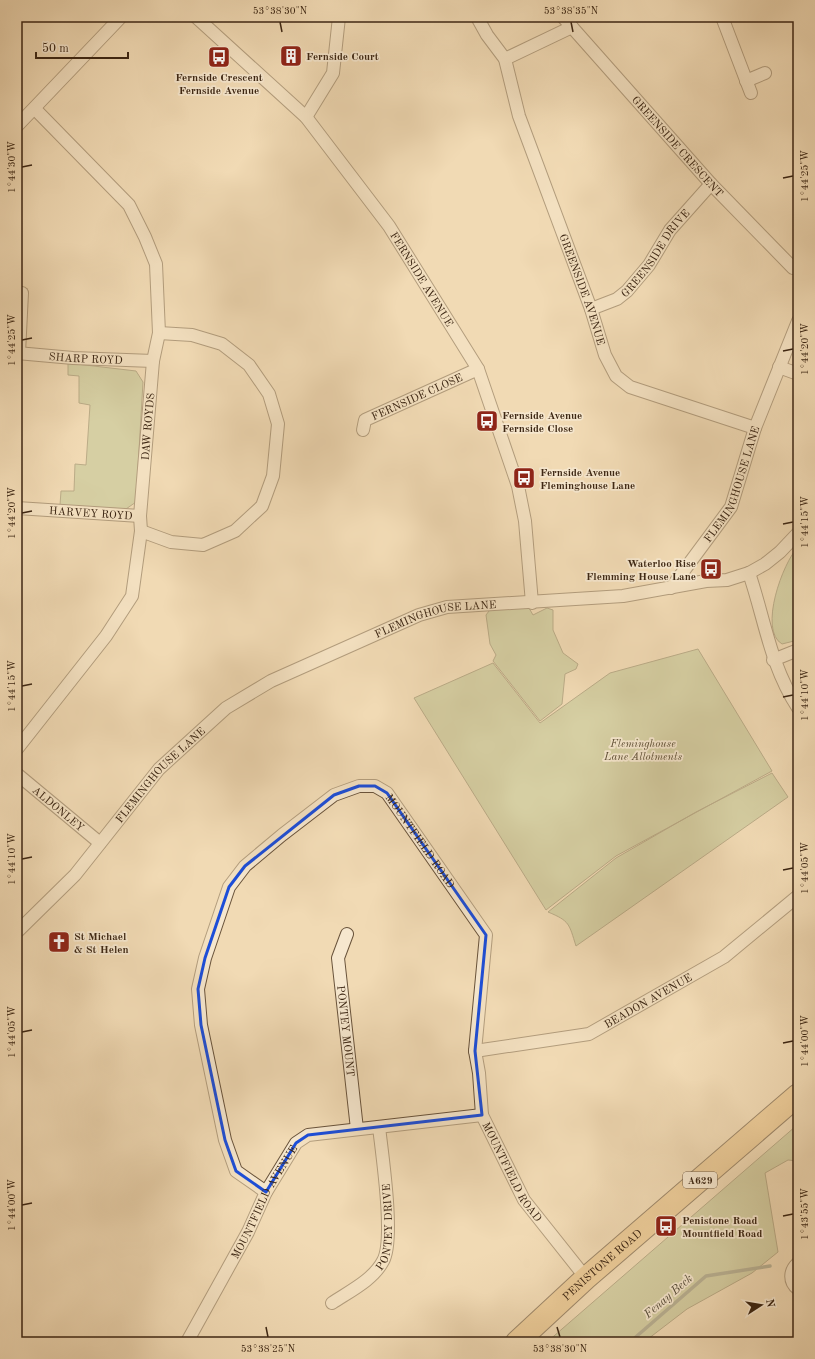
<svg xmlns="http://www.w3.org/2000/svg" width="815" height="1359" font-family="'Old Standard TT',serif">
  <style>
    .green { fill: #b7c08f; stroke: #7a7351 }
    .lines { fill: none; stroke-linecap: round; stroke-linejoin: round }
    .stream { stroke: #767f6c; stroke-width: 3.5 }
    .street-casing { stroke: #69533b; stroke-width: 14 }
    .highway-casing { stroke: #3c2613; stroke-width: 24 }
    .street { stroke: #f6e7ce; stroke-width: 12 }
    .highway { stroke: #e8bd7a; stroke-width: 22 }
    .marked { fill: none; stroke: #1d4ed8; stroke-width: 3; stroke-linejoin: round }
    .ticks { fill: none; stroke: #3c2613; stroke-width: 1.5 }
    .labels { text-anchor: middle; stroke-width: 3.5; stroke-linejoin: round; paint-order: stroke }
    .shield { fill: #f6e7ce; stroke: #74604b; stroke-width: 1 }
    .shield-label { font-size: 10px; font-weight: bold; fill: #3c2613 }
    .poi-label { font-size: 11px; font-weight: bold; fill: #3c2613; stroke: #f6e7ce; text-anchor: start }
    .street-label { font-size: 11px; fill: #3c2613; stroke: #f6e7ce }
    .park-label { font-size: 11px; font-style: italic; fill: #5b4c32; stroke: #f6e7ce }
    .water-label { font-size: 12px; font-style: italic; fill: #544b38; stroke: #f6e7ce }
    .neatline { fill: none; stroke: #3c2613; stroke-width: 1.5 }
    .ticks-label { font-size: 10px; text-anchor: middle; fill: #3c2613 }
  </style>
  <rect width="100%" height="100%" fill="#f1dab4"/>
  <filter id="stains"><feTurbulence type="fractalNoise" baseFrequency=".005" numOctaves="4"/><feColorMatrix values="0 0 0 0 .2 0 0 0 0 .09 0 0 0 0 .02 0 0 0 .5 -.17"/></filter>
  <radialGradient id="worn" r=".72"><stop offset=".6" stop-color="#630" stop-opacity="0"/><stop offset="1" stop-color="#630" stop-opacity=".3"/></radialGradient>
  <path class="green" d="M68 363 136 371 143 382 136 502 126 509 60 505 61 491H74L75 464 86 465 90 405 79 403V376L68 375Z
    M798 547V640L782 644C758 630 783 562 798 547Z
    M523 606 529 608 533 615 547 608 553 610V630L563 653 578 664 576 669 565 674 562 704 540 721 493 661 496 655 490 644 486 615 492 607Z
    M698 649 772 771 616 856 546 910 414 698 493 663 540 723 610 673Z
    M772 773 788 797 576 946C569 924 570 921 548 912L616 858 696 812Z
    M796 1126H798V1161L788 1160 765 1173 778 1252 752 1273 687 1309 644 1342H547Z"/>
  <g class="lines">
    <path class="stream" d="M630 1342 706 1276 770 1266"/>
    <g class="street-casing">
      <g id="street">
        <path id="s1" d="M196 17 306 117 389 226 478 369 518 486 525 521 532 603"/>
        <path id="s2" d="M477 17 487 35 505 59 519 116 591 309 605 355 616 376 630 387 755 428"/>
        <path id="s3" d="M563 17 711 184 793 268 798 269"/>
        <path d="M722 17 751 93"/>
        <path d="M505 59 572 27"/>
        <path d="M746 81 765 73"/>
        <path d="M306 117 333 73 339 17"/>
        <path d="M17 126 121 17"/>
        <path id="s4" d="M591 309 617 299 627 291 649 265 670 230 711 184"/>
        <path id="s5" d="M17 353 73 358 153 361"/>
        <path d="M19 353 22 293"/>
        <path d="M779 367 798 374"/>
        <path id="s6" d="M363 430 365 420 478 369"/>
        <path id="s7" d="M17 508 140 516"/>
        <path d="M141 531 171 542 203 545 235 531 262 506 273 476 278 424 269 394 249 365 222 344 192 335 159 333"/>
        <path d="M749 573C765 620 770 665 798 708"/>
        <path id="s8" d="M671 588 731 507 755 428 798 321"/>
        <path d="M773 660 798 650"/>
        <path id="s9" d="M17 749 106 636 132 596 141 531 140 516 153 361 159 333 156 264 145 237 129 205 35 109"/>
        <path id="s10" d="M17 774 100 843"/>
        <path id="s11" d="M17 932 75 875 159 769 226 708 271 681 419 615 447 607 623 596 706 581 727 580 749 573 765 564 780 552 798 533"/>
        <path id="s12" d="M347 934 338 958 357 1129"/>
        <path id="s13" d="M475 1051 589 1034 724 957 798 896"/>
        <path id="s14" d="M266 1192 236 1171 225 1140 201 1025 198 989 205 958 229 887 245 866 282 835 334 795 359 786H375L387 793 486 935 475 1051 479 1073 482 1115 524 1200 586 1278"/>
        <path d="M798 1263C789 1271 789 1282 798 1289"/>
        <path id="s15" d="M332 1303C350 1291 373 1280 383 1261 395 1240 382 1154 379 1127"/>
        <path id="s16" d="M187 1342 248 1232 266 1192 296 1143 308 1135 482 1115"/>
      </g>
    </g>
    <g class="highway-casing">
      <g id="highway">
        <path id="s17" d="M517 1342 586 1278 798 1095"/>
      </g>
    </g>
    <use href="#street" class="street"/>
    <use href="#highway" class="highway"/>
  </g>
  <path d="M0 0H815V1359H0ZM359 786H375L387 793 486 935 475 1051 482 1115 308 1135 296 1143 266 1192 236 1171 225 1140 201 1025 198 989 205 958 229 887 245 866 334 795Z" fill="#f1dab4" fill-opacity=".55" fill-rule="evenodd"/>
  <path class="marked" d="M359 786H375L387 793 486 935 475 1051 482 1115 308 1135 296 1143 266 1192 236 1171 225 1140 201 1025 198 989 205 958 229 887 245 866 334 795Z"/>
  <path class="ticks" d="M280 22 282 32M571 22 573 32M22 167 32 165M783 178 793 176M22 340 32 338M783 351 793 349M22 513 32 511M783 524 793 522M22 686 32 684M783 697 793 695M22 859 32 857M783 870 793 868M22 1032 32 1030M783 1043 793 1041M22 1205 32 1203M783 1216 793 1214M266 1327 268 1337M557 1327 560 1337"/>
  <defs>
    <g id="building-square" transform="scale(1.15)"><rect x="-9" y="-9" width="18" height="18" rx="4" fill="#8f2418" stroke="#f6e7ce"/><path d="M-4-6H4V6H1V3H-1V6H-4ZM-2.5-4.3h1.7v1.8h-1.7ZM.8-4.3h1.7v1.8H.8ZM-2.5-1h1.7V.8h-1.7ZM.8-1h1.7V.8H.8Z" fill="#fff"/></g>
    <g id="bus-square" transform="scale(1.15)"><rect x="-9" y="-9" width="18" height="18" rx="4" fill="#8f2418" stroke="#f6e7ce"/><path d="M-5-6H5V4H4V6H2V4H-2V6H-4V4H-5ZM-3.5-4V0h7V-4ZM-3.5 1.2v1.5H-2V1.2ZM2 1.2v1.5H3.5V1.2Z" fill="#fff"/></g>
    <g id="church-square" transform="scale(1.15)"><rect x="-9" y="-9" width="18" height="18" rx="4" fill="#8f2418" stroke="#f6e7ce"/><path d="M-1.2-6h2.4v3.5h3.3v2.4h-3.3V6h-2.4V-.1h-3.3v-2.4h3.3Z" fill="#fff"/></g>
  </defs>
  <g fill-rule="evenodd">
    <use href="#building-square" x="291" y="56"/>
    <use href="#bus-square" x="219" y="57"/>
    <use href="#bus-square" x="487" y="421"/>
    <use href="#bus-square" x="524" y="478"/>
    <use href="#bus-square" x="711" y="569"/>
    <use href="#church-square" x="59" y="942"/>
    <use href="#bus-square" x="666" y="1226"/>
  </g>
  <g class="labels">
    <rect class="shield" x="683" y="1172" width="34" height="16" rx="3"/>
    <g class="shield-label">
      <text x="700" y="1184">A629</text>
    </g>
    <g class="poi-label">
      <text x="306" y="60">Fernside Court</text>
      <text x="219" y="81" text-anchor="middle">Fernside Crescent<tspan x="219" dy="13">Fernside Avenue</tspan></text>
      <text x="502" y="419">Fernside Avenue<tspan x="502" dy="13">Fernside Close</tspan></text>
      <text x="540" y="476">Fernside Avenue<tspan x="540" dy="13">Fleminghouse Lane</tspan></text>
      <text x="696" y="567" text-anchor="end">Waterloo Rise<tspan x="696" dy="13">Flemming House Lane</tspan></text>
      <text x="74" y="940">St Michael<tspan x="74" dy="13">&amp; St Helen</tspan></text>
      <text x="682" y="1224">Penistone Road<tspan x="682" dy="13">Mountfield Road</tspan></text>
    </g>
    <g class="street-label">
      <text dy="4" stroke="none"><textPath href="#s3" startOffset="173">GREENSIDE CRESCENT</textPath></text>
      <text dy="4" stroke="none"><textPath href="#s4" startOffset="88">GREENSIDE DRIVE</textPath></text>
      <text dy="4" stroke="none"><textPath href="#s1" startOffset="348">FERNSIDE AVENUE</textPath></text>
      <text dy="4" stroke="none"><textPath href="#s2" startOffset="294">GREENSIDE AVENUE</textPath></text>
      <text dy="4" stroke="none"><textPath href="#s5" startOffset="69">SHARP ROYD</textPath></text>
      <text dy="4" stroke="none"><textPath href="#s6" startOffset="67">FERNSIDE CLOSE</textPath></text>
      <text dy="4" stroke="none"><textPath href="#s9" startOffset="362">DAW ROYDS</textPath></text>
      <text dy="4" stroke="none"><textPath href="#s8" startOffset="122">FLEMINGHOUSE LANE</textPath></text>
      <text dy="4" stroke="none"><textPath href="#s7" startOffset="74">HARVEY ROYD</textPath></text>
      <text dy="4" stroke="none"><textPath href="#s11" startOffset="537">FLEMINGHOUSE LANE</textPath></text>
      <text dy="4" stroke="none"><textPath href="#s11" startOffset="213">FLEMINGHOUSE LANE</textPath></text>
      <text dy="4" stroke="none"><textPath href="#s10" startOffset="54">ALDONLEY</textPath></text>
      <text dy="4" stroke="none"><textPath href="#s14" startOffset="585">MOUNTFIELD ROAD</textPath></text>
      <text dy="4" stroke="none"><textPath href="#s13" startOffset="183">BEADON AVENUE</textPath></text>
      <text dy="4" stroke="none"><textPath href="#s12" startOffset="99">PONTEY MOUNT</textPath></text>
      <text dy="4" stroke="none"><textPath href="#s14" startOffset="945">MOUNTFIELD ROAD</textPath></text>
      <text dy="4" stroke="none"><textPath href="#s16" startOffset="160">MOUNTFIELD AVENUE</textPath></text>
      <text dy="4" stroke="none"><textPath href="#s15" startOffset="101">PONTEY DRIVE</textPath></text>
      <text dy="4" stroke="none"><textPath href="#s17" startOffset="115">PENISTONE ROAD</textPath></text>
    </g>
    <g class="park-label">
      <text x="643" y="747">Fleminghouse<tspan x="643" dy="13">Lane Allotments</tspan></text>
    </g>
    <g class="water-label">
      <text transform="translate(668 1296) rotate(-41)" y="4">Fenay Beck</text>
    </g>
  </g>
  <rect width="815" height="1359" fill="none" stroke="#f1dab4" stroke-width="44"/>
  <g transform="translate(761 1305) rotate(78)" stroke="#f6e7ce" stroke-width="3" paint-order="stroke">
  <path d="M0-3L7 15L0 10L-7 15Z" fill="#3c2613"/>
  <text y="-6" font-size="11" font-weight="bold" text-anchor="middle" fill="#3c2613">N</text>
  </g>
  <path d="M36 52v6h92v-6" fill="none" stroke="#3c2613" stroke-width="2"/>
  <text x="42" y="52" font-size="12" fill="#3c2613" stroke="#f6e7ce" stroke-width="3" paint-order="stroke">50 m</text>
  <rect x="22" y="22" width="771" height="1315" class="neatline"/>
  <g class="ticks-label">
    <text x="280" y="14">53°38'30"N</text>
    <text x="571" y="14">53°38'35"N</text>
    <text transform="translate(11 167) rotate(-90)" y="4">1°44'30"W</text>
    <text transform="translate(804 176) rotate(-90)" y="4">1°44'25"W</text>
    <text transform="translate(11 340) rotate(-90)" y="4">1°44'25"W</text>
    <text transform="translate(804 349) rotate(-90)" y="4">1°44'20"W</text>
    <text transform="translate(11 513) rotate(-90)" y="4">1°44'20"W</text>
    <text transform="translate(804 522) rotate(-90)" y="4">1°44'15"W</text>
    <text transform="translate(11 686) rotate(-90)" y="4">1°44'15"W</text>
    <text transform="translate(804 695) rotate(-90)" y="4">1°44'10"W</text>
    <text transform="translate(11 859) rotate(-90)" y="4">1°44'10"W</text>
    <text transform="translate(804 868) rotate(-90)" y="4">1°44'05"W</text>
    <text transform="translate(11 1032) rotate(-90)" y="4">1°44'05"W</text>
    <text transform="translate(804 1041) rotate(-90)" y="4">1°44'00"W</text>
    <text transform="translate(11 1205) rotate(-90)" y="4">1°44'00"W</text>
    <text transform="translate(804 1214) rotate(-90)" y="4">1°43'55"W</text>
    <text x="268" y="1352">53°38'25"N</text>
    <text x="560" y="1352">53°38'30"N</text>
  </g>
  <rect width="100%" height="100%" filter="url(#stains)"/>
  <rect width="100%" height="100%" fill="url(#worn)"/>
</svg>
